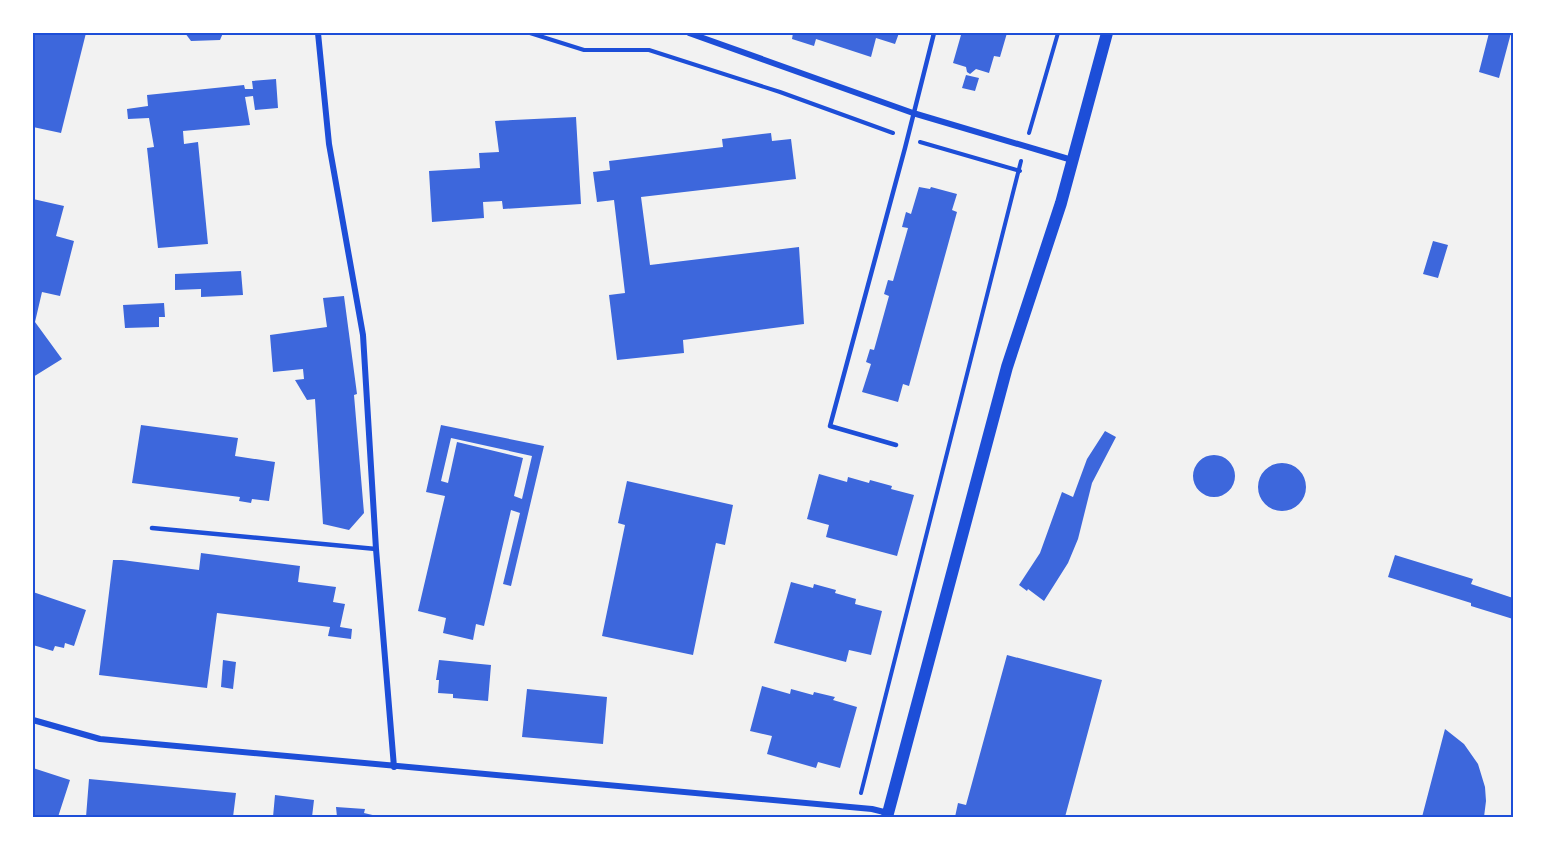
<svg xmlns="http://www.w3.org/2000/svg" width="1546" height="850" font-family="Raleway,sans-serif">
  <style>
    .building { fill: #3d67dc; fill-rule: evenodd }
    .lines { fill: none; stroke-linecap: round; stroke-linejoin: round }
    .path { stroke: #1d4ed8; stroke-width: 4 }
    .service { stroke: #1d4ed8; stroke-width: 4.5 }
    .minor { stroke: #1d4ed8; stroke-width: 6 }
    .secondary { stroke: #1d4ed8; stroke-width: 12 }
    .neatline { fill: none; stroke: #1d4ed8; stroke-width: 2 }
  </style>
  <rect width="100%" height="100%" fill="#f2f2f2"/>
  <path class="building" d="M33 33H86L61 133 33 127Z
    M185 33H223L220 40 191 41Z
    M793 33H899L895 44 876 38 871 57 816 39 814 46 792 39Z
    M957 33H1007L1000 57 994 56 989 73 976 69 970 74 967 72 966 67 953 63 961 35Z
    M1489 33H1511L1499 78 1479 72Z
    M966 75 979 78 975 91 962 88Z
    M276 79 278 108 255 110 253 96 245 97 250 125 183 131 184 144 198 142 208 244 158 248 147 148 154 147 149 118 128 119 127 109 148 106 147 95 244 85 245 89H253L252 81Z
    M576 117 581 204 503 209 502 201 483 202 484 218 432 222 429 171 480 168 479 153 499 152 495 121Z
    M771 133 772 141 791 139 796 179 641 197 650 265 799 247 804 324 683 340 684 353 617 360 609 295 625 293 614 200 597 202 593 172 610 170 609 161 723 147 722 139Z
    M919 187 930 189 931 187 957 194 952 210 957 212 909 386 903 384 898 402 862 392 871 364 866 362 870 349 874 350 889 296 884 294 888 280 893 281 908 228 902 227 906 212 911 214Z
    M33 199 64 206 56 236 74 241 60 296 42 292 35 322 62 359 33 377Z
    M1433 241 1448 245 1438 278 1423 274Z
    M241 271 243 295 201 297V289L175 290V274Z
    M344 296 357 394 354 395 364 513 349 530 323 524 315 399 307 400 295 380 304 379 303 369 273 372 270 335 327 327 323 298Z
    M164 303 165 317H159V327L125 328 123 305Z
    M141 425 238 438 235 456 275 462 269 501 252 499 251 503 239 501 240 497 132 483Z
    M441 425 544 446 511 586 503 584 520 513 511 510 484 626 476 624 473 640 443 633 446 618 418 611 445 496 426 492ZM451 438 532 456 522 499 514 496 523 458 457 442 448 483 441 481Z
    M1105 431 1116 437 1092 483 1078 539 1068 563 1044 601 1028 589 1027 591 1019 585 1040 553 1062 492 1073 497 1087 459Z
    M1193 476a21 21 0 1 1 42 0a21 21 0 1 1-42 0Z
    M1258 487a24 24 0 1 1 48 0a24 24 0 1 1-48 0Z
    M819 474 847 482 848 477 869 483 870 480 892 486 891 489 914 495 897 556 826 537 829 525 807 519Z
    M627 481 733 505 725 545 716 543 693 655 602 636 625 525 618 523Z
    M201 553 300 566 298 582 336 587 333 602 345 604 340 627 352 629 351 639 328 636 330 627 217 613 207 688 99 675 113 560H122L199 570Z
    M1395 555 1473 579 1471 584 1513 598V619L1471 606V603L1388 577Z
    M791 582 813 588 814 584 836 590 835 593 856 599 855 604 882 611 871 655 849 650 846 662 774 643Z
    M33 592 86 610 74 646 65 643 64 648 55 646 53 651 33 645Z
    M1007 655 1102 680 1065 817H955L958 803 966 805Z
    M223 660 236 662 233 689 221 687Z
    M439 660 491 665 488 701 453 698V694L438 693 439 680H436Z
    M762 686 790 694 791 689 813 695 814 692 835 697 833 700 857 707 840 768 818 762 816 768 767 754 772 736 750 731Z
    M527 689 607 697 603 744 522 737Z
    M1445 729 1464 744 1478 764 1485 787 1486 801 1484 817H1422Z
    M33 768 70 780 58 817H33Z
    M89 779 236 793 233 817H86Z
    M275 795 314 800 312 817H273Z
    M336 807 365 809 364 813 381 817H337Z"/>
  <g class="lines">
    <path class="path" d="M530 33 584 50H649L780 92 893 133
      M1029 133 1058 33
      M920 142 1020 171
      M861 793 1021 161"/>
    <path class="service" d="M896 445 830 426 905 148 934 33
      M152 528 376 549"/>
    <path class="minor" d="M318 33 329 144 363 335 376 549 394 767
      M689 33 913 113 1072 160
      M33 720 100 739 872 809 888 813"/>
    <path class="secondary" d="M887 817 1007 367 1061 203 1107 33"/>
  </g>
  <rect width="1546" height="850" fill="none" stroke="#ffffff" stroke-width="69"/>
  <rect x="34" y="34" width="1478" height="782" class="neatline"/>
</svg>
